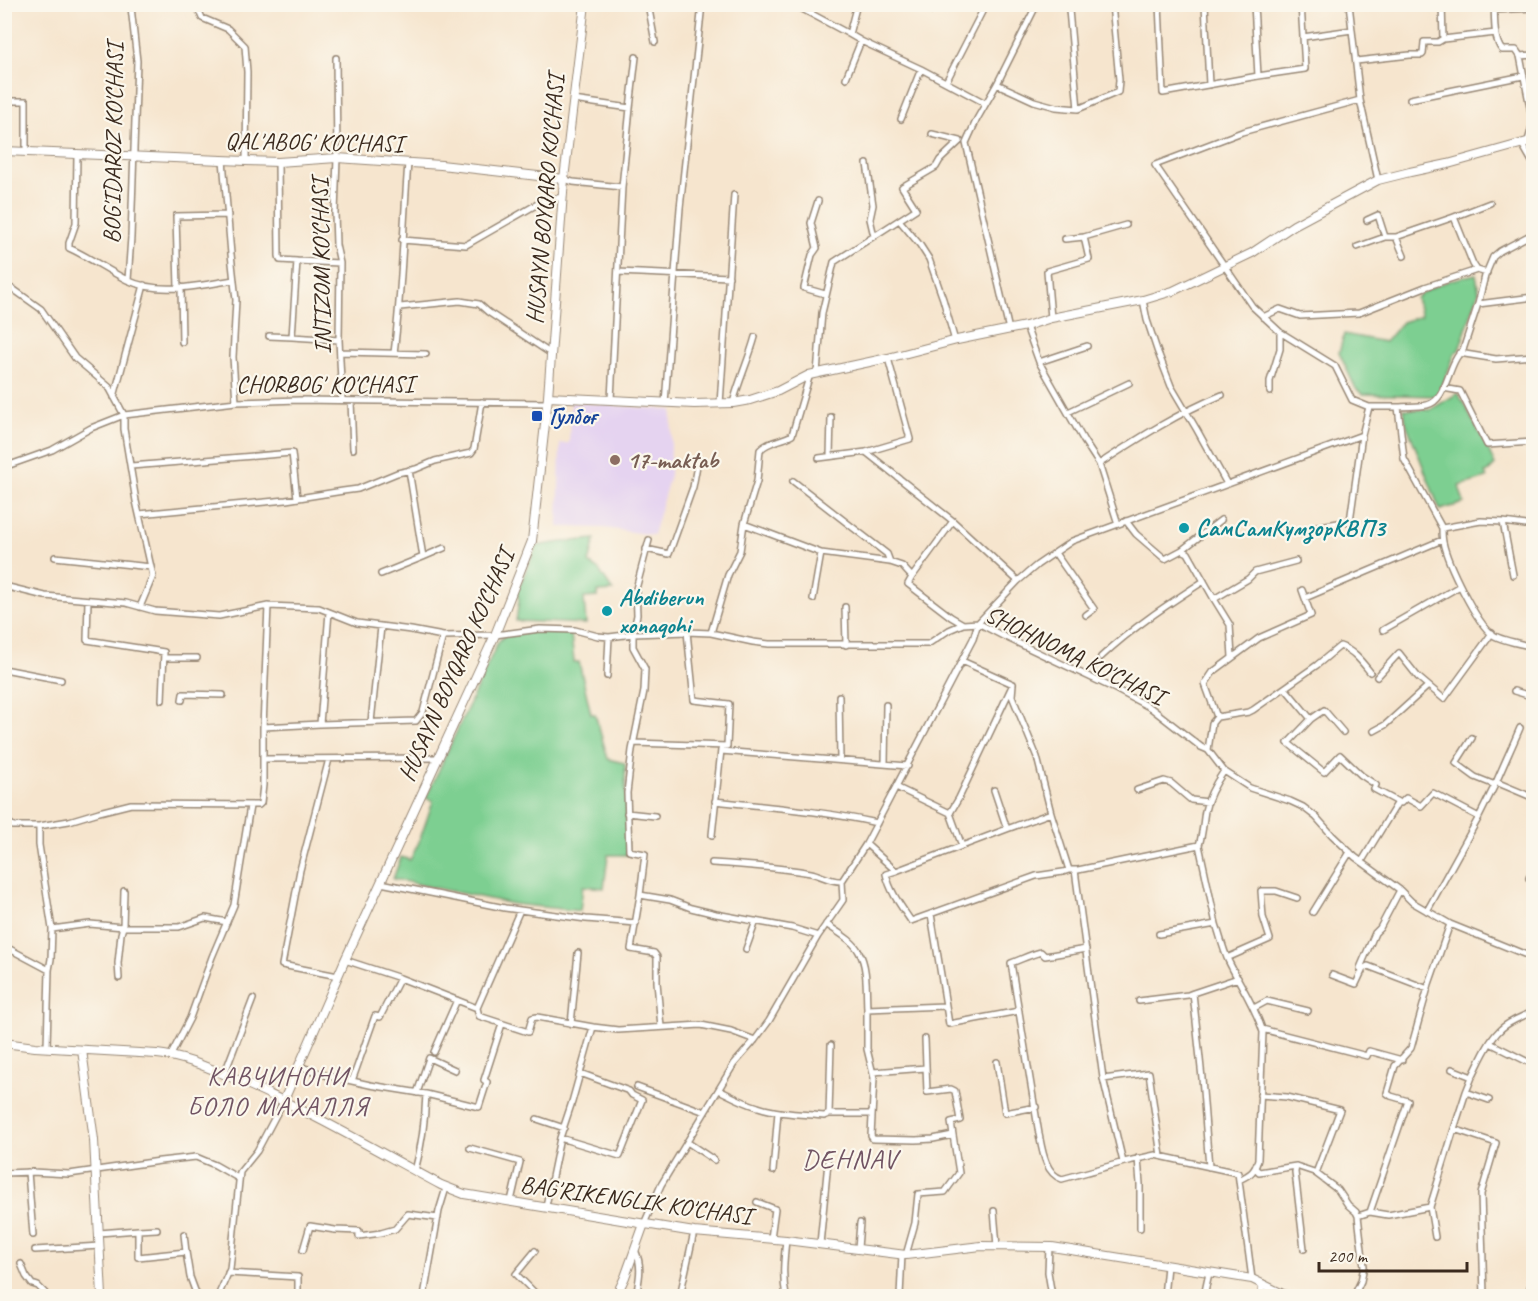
<svg xmlns="http://www.w3.org/2000/svg" width="1538" height="1301" font-family="Caveat,sans-serif">
  <style>
    .built { fill: #e5d3f0 }
    .green { fill: #7dcf91; stroke: #5c7c58; stroke-width: 1.5 }
    .lines { fill: none; stroke-linecap: round; stroke-linejoin: round }
    .street-casing { stroke: #988876; stroke-width: 8 }
    .secondary-casing { stroke: #988876; stroke-width: 10 }
    .street { stroke: #fff; stroke-width: 5 }
    .secondary { stroke: #fff; stroke-width: 8 }
    .transit-dot { fill: #1a4fb4; stroke: #fbf7ec; stroke-width: 2 }
    .education-dot { fill: #8d6e63; stroke: #fbf7ec; stroke-width: 2 }
    .culture-dot { fill: #0f9aa8; stroke: #fbf7ec; stroke-width: 2 }
    .labels { text-anchor: middle; stroke-width: 4.5; stroke-linejoin: round; paint-order: stroke }
    .street-label { font-size: 24px; fill: #3b2a1e; stroke: #fbf7ec }
    .transit-label { font-size: 24px; font-weight: bold; fill: #164399; stroke: #fbf7ec; text-anchor: start }
    .education-label { font-size: 24px; font-weight: bold; fill: #785e54; stroke: #fbf7ec; text-anchor: start }
    .culture-label { font-size: 24px; font-weight: bold; fill: #0d838f; stroke: #fbf7ec; text-anchor: start }
    .neighbourhood-label { font-size: 26px; letter-spacing: 1.5px; fill: #715463; stroke: #fbf7ec }
    .quarter-label { font-size: 27px; letter-spacing: 1.5px; fill: #715463; stroke: #fbf7ec }
  </style>
  <rect width="100%" height="100%" fill="#fbf7ec"/>
  <filter id="ink" filterUnits="userSpaceOnUse"><feTurbulence type="fractalNoise" baseFrequency=".0167" numOctaves="2"/><feDisplacementMap in="SourceGraphic" scale="12" xChannelSelector="R" yChannelSelector="G"/><feConvolveMatrix kernelMatrix="1 2 1 2 8 2 1 2 1" color-interpolation-filters="sRGB"/></filter>
  <filter id="wash" filterUnits="userSpaceOnUse"><feTurbulence type="fractalNoise" baseFrequency=".008" numOctaves="4" result="noise"/><feDisplacementMap in="SourceGraphic" scale="24" xChannelSelector="R" yChannelSelector="G"/><feGaussianBlur stdDeviation="1.35" result="paint"/><feColorMatrix in="noise" values="0 0 0 0 0 0 0 0 0 0 0 0 0 0 0 0 0 1.4 0 .05"/><feComposite in="paint" operator="in"/></filter>
  <g filter="url(#wash)">
    <rect width="100%" height="100%" fill="#f6e5ce"/>
    <path class="built" d="M571 402 672 410 670 475 653 535 604 528 558 527 560 444 569 443Z"/>
    <path class="green" d="M1476 274 1479 292 1459 350 1455 353 1441 390 1434 396 1363 394 1356 389 1339 353 1344 334 1385 342 1402 322 1421 316 1416 298C1432 284 1456 278 1476 274Z
      M1458 393 1489 451 1495 465 1488 472 1485 473 1487 478 1459 486 1464 503 1440 510 1406 423 1404 409 1430 410Z
      M595 539 589 563 599 570 613 591 598 592V597L584 598 586 624 516 621 519 600 517 591 537 546C556 542 575 541 595 539Z
      M539 631 571 634 574 662H579L591 714H595L608 759 625 763 627 855H608L604 888 583 886 580 911 513 904 393 879 401 857 410 860 419 842 433 801 426 798 498 642 504 636Z"/>
  </g>
  <g filter="url(#ink)">
    <g class="lines">
      <g class="street-casing">
        <path id="street" d="M198 4 199 11 202 18 228 29 245 46 247 72 246 161
          M648 4 655 42
          M793 4 849 34 861 41 921 69 985 103
          M1159 4 1163 93 1258 76
          M1205 4 1209 85
          M1254 4 1258 76 1305 69 1301 4
          M1349 4 1360 100 1378 180
          M1442 4 1443 39 1496 33
          M1494 4C1495 18 1493 39 1502 50H1516L1520 56 1533 123 1528 141
          M931 10 934 4
          M1069 10 1078 109 1118 92 1119 80 1112 4
          M1494 10 1534 8
          M849 34 857 4
          M1303 37 1352 30
          M1520 56 1534 55
          M336 58 337 158 335 213 336 245 340 263 339 340 342 400
          M1356 61 1410 55H1422L1423 54 1424 42H1438L1443 39
          M846 78 861 41
          M946 82 986 4
          M997 84 1034 101 1056 107 1078 109
          M1410 99 1523 76
          M573 100 630 108 636 57
          M1360 100 1242 132 1155 165 1252 306 1280 332 1335 366 1352 400 1369 407H1398L1404 459 1442 528C1442 532 1442 537 1443 542 1447 562 1476 623 1493 635 1503 641 1522 644 1534 647
          M4 101H26V152
          M901 119 921 69
          M1522 144 1534 165
          M77 154 76 223 69 243V248C89 257 107 270 127 280 161 296 199 285 234 280
          M223 160 231 254 236 300 233 357 236 402
          M278 162 279 256 280 260 297 261
          M867 164 873 205 870 219 874 236
          M564 179 573 182 622 187
          M818 201 811 223 817 248 812 255 804 288 825 294
          M899 220 920 245 929 259 943 299 955 341
          M1367 220 1378 215 1385 237
          M1084 237 1126 225
          M402 240 466 245 541 202 562 197
          M1357 247 1385 237H1396
          M1404 256 1396 237 1454 217
          M618 272 729 277
          M1487 273 1477 270 1473 264 1454 217 1490 203
          M128 280 131 237 137 61 131 7
          M4 286 13 289 41 309 75 358 109 387 124 415 236 402 299 400 547 403
          M181 287 182 342
          M178 288 176 216 228 215
          M1143 300 1147 320 1157 350 1171 386 1197 430 1227 484
          M1478 304 1534 297
          M400 307 460 301 479 304 488 312 550 353
          M1263 317 1280 309 1300 316 1359 313 1425 287 1477 270
          M1051 318 1047 271 1089 259 1084 237 1065 239
          M1026 326 1039 362 1084 441 1099 464 1118 524
          M1009 330 966 143 977 119 997 84 1037 4
          M269 336 292 337
          M339 340 292 337 297 261 340 263
          M341 352 426 354
          M394 353C402 290 403 226 408 163
          M1459 353 1496 359 1534 356
          M888 358 910 439 866 452 953 521
          M1039 362 1087 346
          M817 373 822 313 834 262 916 209 902 187 936 167 940 160 960 141 932 134
          M1443 388 1460 391 1487 445 1534 442
          M1270 392V381L1280 349V332
          M114 397 144 285
          M611 399 622 187 630 108
          M351 401 353 449
          M665 403 680 208 702 4
          M733 403C739 380 749 359 755 337
          M720 404 734 195
          M1398 407C1408 406 1418 407 1427 405 1448 400 1447 363 1463 350L1478 304 1485 276 1493 257 1500 251 1534 233
          M1068 412 1129 383
          M830 456 831 417
          M819 458 866 452
          M1099 464C1139 438 1178 413 1222 395
          M131 466 292 453 297 498
          M4 467 52 450 91 428 124 415V429L136 501 153 576 140 607
          M793 481 887 554 890 562
          M139 514 286 500 343 491 358 489 397 473 416 469 435 461 471 453 474 449 482 402
          M1126 521 1136 534 1165 559 1182 550 1221 520
          M1503 522 1534 526
          M744 524 821 553 890 562 902 566 912 577 908 584 951 617 963 624
          M1314 527 1350 521 1362 435
          M1442 528 1481 521 1503 522 1513 575
          M649 540 636 589 637 615 633 634V647L645 669 644 691 632 750 627 793 629 851 645 854 640 895 631 949 654 953 657 957V982L661 1027
          M646 549 669 554 693 487 698 460
          M1182 550 1188 553 1214 599 1248 579 1255 572 1296 561
          M1055 553 1094 609 1086 615
          M55 557 151 567
          M423 557 444 548
          M381 574 423 557 409 470
          M912 577 953 521 1018 581
          M4 586 45 596 126 603 155 611 219 616 268 606 319 608 357 623 411 630 443 636 495 635 540 629 575 630 598 636 609 637 633 634 687 632 711 633 753 642 769 644H928L949 630 963 624 978 623 1003 636 1117 690 1151 708 1201 747 1208 750 1224 771 1250 788 1290 801 1303 807 1316 817 1332 835 1355 857 1400 890 1412 902 1450 924 1534 958
          M1305 598 1442 540
          M813 599 821 553
          M1214 599 1230 625 1232 657
          M88 600 87 640 164 652 162 700
          M845 607 846 645
          M1383 630 1460 586
          M711 633 728 575 740 551 744 524 757 481 760 450C768 441 782 441 792 435L810 374
          M1101 657C1133 627 1167 605 1204 581
          M164 658H197
          M4 669 61 680
          M607 676 609 637
          M1377 677 1399 653 1418 677 1444 699 1492 633
          M1013 684 1012 696 1037 757 1051 813 1069 870H1078L1199 845
          M1285 688 1311 719 1324 710 1343 732
          M1514 691 1534 697
          M839 696 840 759
          M182 700 183 694 223 695
          M1217 717 1205 684 1213 672 1259 638 1311 615 1302 590
          M1311 719 1288 743 1324 772 1340 755 1361 775 1376 785 1374 789 1398 802
          M371 722 381 627
          M320 724 416 721 423 712 443 636
          M263 727 320 724 329 612
          M1374 731 1385 725 1428 686
          M1472 738 1456 763 1475 777 1495 785 1479 817
          M634 743 727 746 729 704 694 700 687 632
          M1208 750 1212 723 1217 717 1249 712 1253 710 1317 665 1340 646C1353 650 1362 662 1370 672
          M721 751 908 766
          M263 759 438 758
          M329 759 300 870 282 965 338 976
          M885 764 886 705
          M1496 782 1534 798
          M1495 785C1503 766 1512 747 1520 728
          M896 787 950 813
          M1137 790 1164 781 1171 783 1191 800 1208 802
          M715 801C769 807 824 811 877 823
          M627 813 655 816
          M4 819 13 826H39L69 821 99 812 131 804 259 805 261 803 263 785V727L268 606
          M39 826V845L52 929 51 959 49 970 47 1047
          M1007 829 1051 813
          M712 835 721 750
          M866 844 896 871 886 874C890 892 901 906 911 921L1036 876 1063 872 1069 870
          M962 846 1007 829 994 790
          M1362 861 1398 802 1401 803 1406 798 1421 806 1433 793 1479 817 1427 911
          M712 863C745 865 778 867 811 873 821 875 831 882 842 881
          M1534 866 1529 878 1534 879
          M1075 870 1103 1078 1123 1162
          M896 871 962 846 950 813 959 798 1013 684 962 661
          M381 883 505 908 586 919 636 923
          M640 895 670 900 691 908 716 914 792 928 818 936
          M1313 912 1350 852
          M931 914 949 1024 1019 1011
          M826 924C837 932 853 940 859 952 868 966 866 993 867 1009
          M1216 924 1199 845C1203 833 1203 822 1205 811 1208 796 1215 784 1224 771
          M52 929 90 924 123 927H179L205 918 227 922
          M1159 934 1216 924C1220 936 1223 949 1228 960 1240 985 1255 1006 1263 1032L1258 1159C1255 1172 1251 1174 1239 1180
          M4 946 49 970
          M746 949 756 921
          M1086 949 1045 956 1041 952C1029 955 1022 959 1011 963L1039 1134C1042 1149 1045 1174 1062 1179L1128 1161 1155 1155 1238 1173 1252 1279
          M1227 958 1270 939 1263 917 1261 891H1276L1297 898
          M345 960 400 978 477 1008 479 1016 528 1032 532 1018 537 1017 593 1027 618 1030 701 1025 731 1031 755 1040
          M1363 969 1360 968 1375 933 1380 928 1400 890
          M1332 975 1356 984 1363 969 1368 966 1428 989
          M119 978 118 963 121 934 123 927 124 891
          M1139 1001 1188 995 1193 993
          M477 1008 520 910
          M1254 1008 1267 1001 1308 1011
          M571 1024 578 953
          M1262 1029 1367 1056 1369 1051 1402 1060
          M925 1039 927 1092 951 1089 955 1091 960 1120 951 1122 953 1135 933 1139 916 1140 873 1139 871 1136 874 1078 867 1049V1009L945 1006
          M1490 1043 1534 1065
          M831 1045 829 1114H872
          M434 1052 457 1000
          M171 1055 190 1018 212 957 234 905 250 806
          M997 1062 1005 1113 1036 1107
          M299 1066 325 1075 370 1085 426 1094 479 1107 487 1082 484 1080 502 1024
          M1452 1069 1472 1077C1480 1062 1487 1043 1499 1031 1506 1023 1524 1015 1534 1012
          M873 1072 926 1068
          M224 1075 253 999
          M1472 1077 1466 1092 1489 1100
          M1103 1079 1149 1073 1161 1156
          M352 1081 375 1016 380 1017 400 978
          M637 1087 705 1112
          M719 1090C731 1096 744 1103 758 1107 779 1114 802 1114 824 1116L829 1114
          M1466 1092 1454 1129 1496 1143 1481 1194 1484 1296
          M417 1093 429 1058 455 1070
          M1260 1095 1287 1097 1340 1110 1316 1173
          M537 1119 564 1128
          M560 1138 620 1156 642 1100 632 1095 629 1091 580 1073
          M687 1142 714 1160
          M470 1148 520 1162 511 1201
          M1138 1158 1140 1184V1228
          M1296 1166 1295 1172 1304 1249
          M1209 1167 1202 1078 1193 993 1238 978
          M1256 1169 1259 1172 1296 1166 1314 1172 1338 1190 1348 1205 1356 1212 1358 1216 1364 1266 1361 1281 1354 1296
          M415 1171C422 1145 425 1121 426 1094
          M773 1171 778 1112
          M28 1172 33 1235
          M4 1173 32 1172 69 1174 160 1161 196 1157 215 1165 238 1178
          M757 1202 775 1209 771 1238
          M546 1206 560 1138 572 1102 593 1027
          M994 1211 997 1246
          M1370 1212 1388 1215 1430 1207
          M1358 1216 1370 1212 1408 1101 1391 1096 1387 1093 1395 1066 1411 1048 1429 984 1450 924
          M644 1224 661 1185 734 1064 755 1040 769 1021 818 936 843 900 842 881 866 844 973 639 978 623 1018 581 1037 565 1072 541 1362 435 1369 407
          M138 1230 157 1229
          M99 1233 138 1230V1257L186 1252 190 1277 197 1296
          M184 1234 186 1252
          M1435 1237 1430 1207 1454 1129
          M820 1244 828 1162
          M1049 1247 1048 1272 1052 1296
          M858 1248 860 1223
          M35 1250 100 1246
          M303 1250 310 1226 335 1230 359 1231V1236L381 1233 395 1229 408 1214 438 1218
          M635 1250C643 1266 639 1280 636 1296
          M535 1251 516 1274 538 1296
          M906 1255 915 1223 918 1194 945 1192 959 1173 953 1135
          M21 1264 26 1276 32 1284 38 1286 45 1293V1296
          M228 1273 298 1277V1296
          M218 1296 230 1269 240 1172 257 1151 284 1100
          M424 1296 439 1211 446 1188
          M680 1296 694 1232
          M786 1296C782 1277 784 1259 786 1240
          M900 1296 902 1254
          M1164 1296 1167 1266
          M1204 1296 1209 1273
          M1261 1296 1262 1283
          M1527 1296 1534 1276"/>
      </g>
      <g class="secondary-casing">
        <path id="secondary" d="M4 151 246 161 278 162 337 158 441 165 564 179
          M548 397 694 404 733 403 750 400 778 391 809 375 888 358 957 340 1026 326 1051 318 1143 300 1173 291 1252 253 1294 225 1378 180 1410 172 1448 164 1534 140
          M4 1043 35 1047 157 1054C187 1057 213 1070 240 1081 309 1111 374 1149 441 1185L464 1194 694 1232 786 1240 906 1255 981 1246 1052 1247 1252 1279 1287 1296
          M82 1050 94 1140 102 1296
          M284 1100 345 960 495 635 532 541 548 397 564 179 585 4
          M616 1296 625 1277 644 1224"/>
      </g>
      <use href="#street" class="street"/>
      <use href="#secondary" class="secondary"/>
    </g>
  </g>
  <rect class="transit-dot" x="531" y="410" width="12" height="12" rx="3"/>
  <circle class="education-dot" cx="615" cy="460" r="6"/>
  <g class="culture-dot">
    <circle cx="1184" cy="528" r="6"/>
    <circle cx="607" cy="611" r="6"/>
  </g>
  <g class="labels">
    <g class="street-label">
      <text transform="translate(314 142) rotate(1)" y="8">QAL'ABOG' KO'CHASI</text>
      <text transform="translate(113 143) rotate(-89)" y="8">BOG'IDAROZ KO'CHASI</text>
      <text transform="translate(545 199) rotate(-85)" y="8">HUSAYN BOYQARO KO'CHASI</text>
      <text transform="translate(321 266) rotate(-91)" y="8">INTIZOM KO'CHASI</text>
      <text x="325" y="392">СHORBOG' KO'CHASI</text>
      <text transform="translate(1075 655) rotate(26)" y="8">SHOHNOMA KO'CHASI</text>
      <text transform="translate(456 665) rotate(-66)" y="8">HUSAYN BOYQARO KO'CHASI</text>
      <text transform="translate(636 1200) rotate(8)" y="8">BAG'RIKENGLIK KO'CHASI</text>
    </g>
    <g class="transit-label">
      <text x="549" y="424">Гулбоғ</text>
    </g>
    <g class="education-label">
      <text x="627" y="468">17-maktab</text>
    </g>
    <g class="culture-label">
      <text x="1196" y="536">СамСамКумзорКВП3</text>
      <text x="619" y="605">Abdiberun<tspan x="619" dy="28">xonaqohi</tspan></text>
    </g>
    <g class="neighbourhood-label">
      <text x="278" y="1085">КАВЧИНОНИ<tspan x="278" dy="30">БОЛО МАХАЛЛЯ</tspan></text>
    </g>
    <g class="quarter-label">
      <text x="850" y="1168">DEHNAV</text>
    </g>
  </g>
  <rect width="1538" height="1301" fill="none" stroke="#fbf7ec" stroke-width="24"/>
  <path d="M1319 1262v9h148v-9" fill="none" stroke="#3b2a1e" stroke-width="3"/>
  <text x="1328" y="1262" font-size="18" fill="#3b2a1e" stroke="#fbf7ec" stroke-width="4.5" paint-order="stroke">200 m</text>
</svg>
